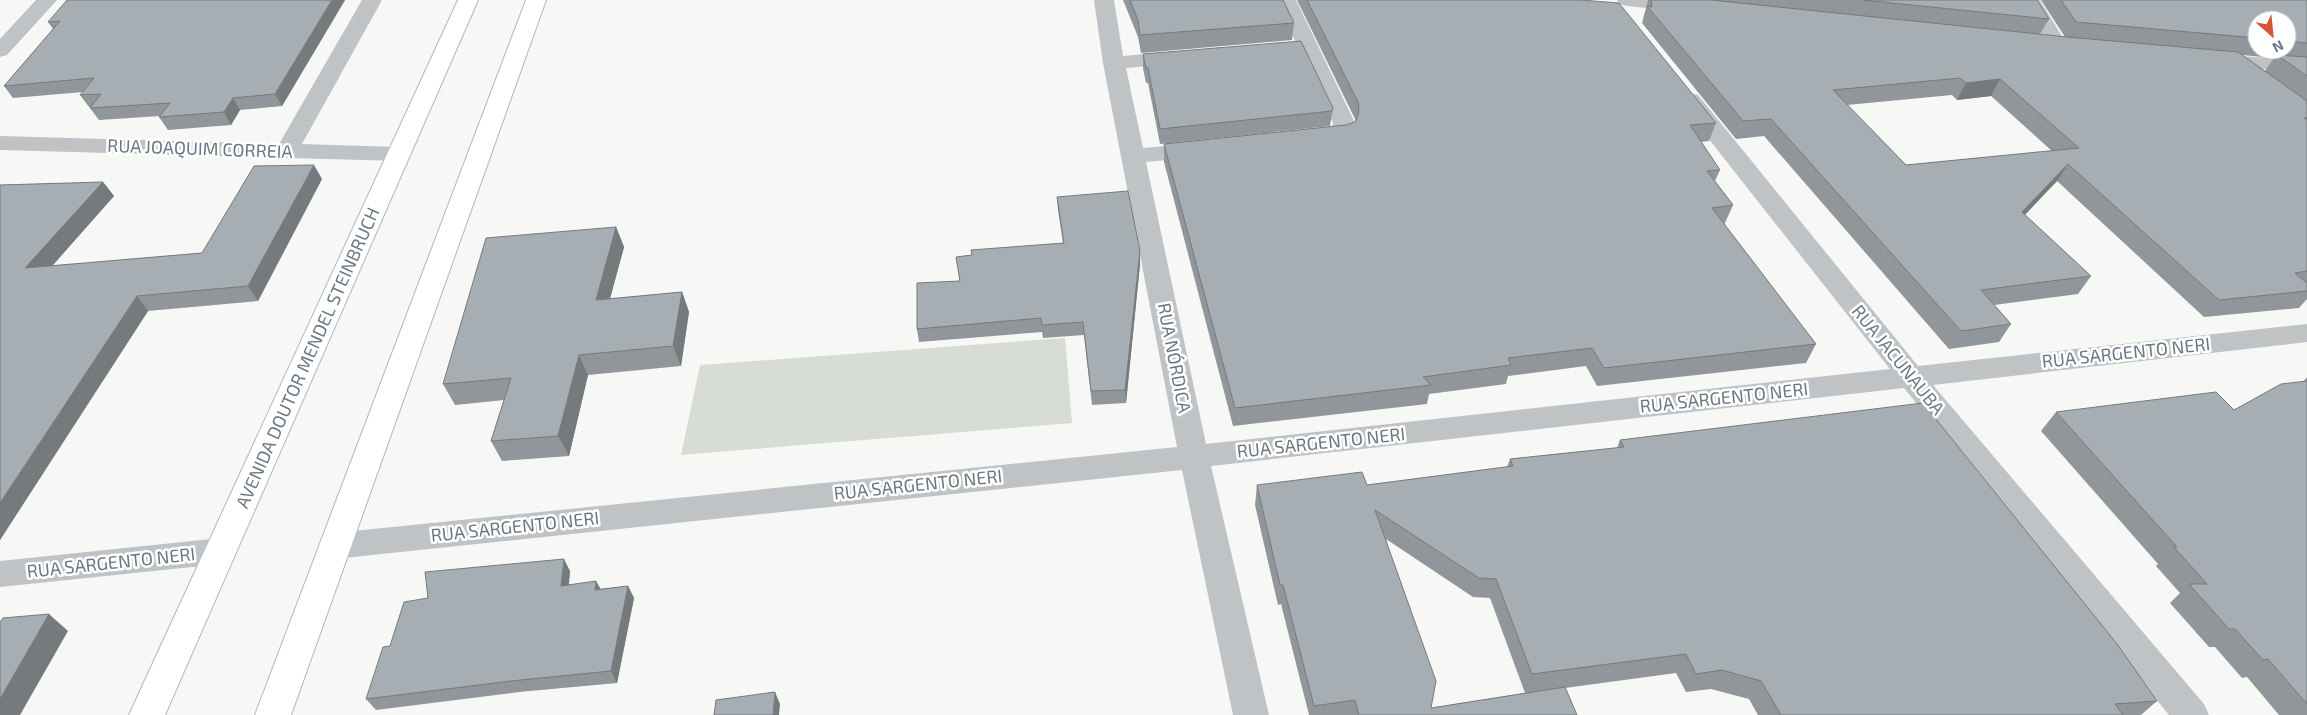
<svg xmlns="http://www.w3.org/2000/svg" width="2307" height="715" font-family="'Exo 2',sans-serif">
  <style>
    .green { fill: #d7dcd4 }
    .lines { fill: none; stroke-linecap: round; stroke-linejoin: round }
    .highway-casing { stroke: #b2b6b9; stroke-width: 2 }
    .street { fill: #bfc3c6; fill-rule: evenodd }
    .highway { fill: #fff; fill-rule: evenodd }
    .wall { fill: #90969a; fill-rule: evenodd }
    .shaded-wall { fill: #757a7d }
    .building { fill: #a7aeb3; stroke: #757a7d; fill-rule: evenodd }
    .labels { text-anchor: middle; stroke-width: 5; stroke-linejoin: round; paint-order: stroke }
    .street-label { font-size: 18px; fill: #697883; stroke: #fff }
  </style>
  <rect width="100%" height="100%" fill="#f7f7f5"/>
  <path class="green" d="M1065 338 1072 423 681 455 700 365Z"/>
  <g class="lines">
    <g class="highway-casing">
      <path id="highway" d="M458 0H478L165 715H129Z
        M526 0H546L291 715H255Z"/>
    </g>
    <path class="street" d="M36 0H57L7 55 0 57V39Z
      M362 0H382L302 144 399 147 407 149 411 154 407 159 399 161 0 150V136L279 144Z
      M1094 0H1114L1123 56 1180 51 1187 53 1190 57 1187 61 1180 63 1126 68 1143 148 1200 143 1208 145 1211 150 1208 155 1200 157 1146 162 1206 444 1890 369 1682 105 1679 100 1682 95 1690 93 1698 95 1918 366 2307 324V342L1933 385 2204 704 2209 715H2169L1904 388 1211 466 1269 715H1233L1182 470 334 559 323 555 318 546 323 537 334 533 1177 447 1103 63Z
      M1276 0H1296L1355 123 1354 134 1351 139 1315 146 1307 144 1304 139 1307 134 1332 129 1333 123Z
      M1617 0H1684L1692 2 1695 6 1692 10 1685 12 1627 6 1620 4Z
      M2020 0H2040L2068 46 2065 50 2058 52 2051 50Z
      M2215 54 2307 61V73L2208 64 2205 60 2208 56Z
      M221 538 232 542 237 551 232 560 221 564 0 587V561Z"/>
    <use href="#highway" class="highway"/>
  </g>
  <path class="wall" d="M345 0 282 106 240 110 231 125 168 130 159 117 160 116 99 120 90 108 91 107H89L80 95 83 92 13 98 4 86 53 29 48 22Z
    M1123 0H1283L1294 23 1292 40 1141 53 1138 37Z
    M1297 0H1581L1716 123 1709 141 1701 142 1720 170 1715 181 1733 205 1725 223 1724 224 1816 344 1806 363 1597 386 1586 366 1508 376 1506 384 1429 394 1427 404 1233 426 1164 162V144L1346 125 1355 122 1356 121Z
    M1648 0H2037L2049 19 2040 34 2065 37 2041 0H2307V299L2299 308 2204 317 2057 181 2025 215 2091 276 2078 294 1994 305 2011 324 1999 342 1949 349 1764 136 1736 139 1642 23ZM2257 20H2287V50H2257ZM2242 55 2274 58 2265 71ZM1952 95 1957 100 1991 96 2052 151 1906 165 1847 105Z
    M1143 54 1333 108 1330 126 1160 144 1148 83H1146L1143 68Z
    M322 179 258 301 148 311 0 540V185L103 182 114 196 52 266 202 253Z
    M1057 197 1140 251V264L1126 403 1092 405 1084 335 1043 338 1042 332 919 342 917 329 960 281 956 257 1063 243 1058 210Z
    M616 227 624 247 610 299 682 292 689 312 681 366 588 375 569 456 502 461 491 441 504 400 455 405 443 384Z
    M2307 377V715H2279L2247 677 2242 678 2215 647H2209L2170 603 2180 593 2156 566 2158 564 2041 431 2056 412 2234 410 2303 382Z
    M1620 440 2157 701 2141 715H1758L1749 699 1711 689 1686 692 1676 673 1565 688 1577 715H1309L1281 604 1278 605 1255 505 1257 485H1367L1507 467 1510 459 1617 448ZM1386 539 1473 597 1490 598 1525 693 1431 708Z
    M570 571 569 585 601 589 628 586 634 598 617 683 519 692 376 710 366 699 390 646 428 598Z"/>
  <path class="shaded-wall" d="M332 0H345L282 106 275 94Z
    M2000 79 1991 96 1957 100 1966 83Z
    M233 98 240 110 231 125 224 112Z
    M2068 164 2057 181 2011 229 2022 212Z
    M314 165 322 179 258 301 248 286Z
    M103 182 114 196 37 283 25 268Z
    M616 227 624 247 604 320 596 300Z
    M1140 251V264L1126 403 1125 390Z
    M682 292 689 312 681 366 673 346Z
    M137 296 148 311 0 540V503Z
    M579 355 588 375 569 456 558 436Z
    M564 559 570 571 567 597 561 586Z
    M596 581 603 593 595 590Z
    M628 586 634 598 617 683 611 671Z
    M49 614 68 631 20 715H0V699Z
    M775 692 780 704 779 715H773Z"/>
  <path class="building" d="M67 0H332L275 94 233 98 224 112 159 117 170 103 90 108 101 94 80 95 94 78 4 86 60 21 48 22Z
    M1130 0H1283L1294 23 1140 35 1138 20Z
    M1307 0H1581L1619 3 1716 123 1690 125 1720 170 1707 171 1733 205 1712 208 1816 344 1604 368 1592 348 1508 358 1511 365 1423 377 1431 385 1235 408 1164 144 1346 125 1355 122 1358 116 1359 104Z
    M1651 0H1711L2067 37 2238 52 2307 101V118H2304L2307 120V271L2295 273 2307 283V291L2219 300 2068 164 2022 212 2091 276 1981 290 2011 324 1961 331 1771 119 1743 121 1647 6 1652 7ZM1960 78 1966 83 2000 79 2079 148 1906 165 1833 90Z
    M1863 0H2037L2049 19Z
    M2061 0H2307V43L2287 41V20H2257V38L2076 22Z
    M1301 41 1333 108 1332 111 1160 129 1148 68H1146L1143 54Z
    M2277 55 2307 57V76Z
    M314 165 248 286 137 296 0 503V185L103 182 25 268 202 253 254 166Z
    M1128 191 1140 251 1125 390 1091 391 1083 322 1042 325 1041 318 917 329V283L960 281 956 257 972 255 971 250 1064 243 1057 197Z
    M616 227 596 300 682 292 673 346 579 355 558 436 491 441 511 378 443 384 486 238Z
    M2307 381V704L2268 659 2263 660 2235 629H2229L2189 584H2207L2174 547H2177L2056 412 2216 392 2234 410 2281 384Z
    M1923 403 2117 644 2157 701 2115 704 2123 715H1781L1761 681 1722 670 1696 674 1686 654 1532 674 1496 579 1479 578 1375 510 1436 681 1431 708 1565 687 1577 715H1359L1355 700 1314 706 1283 585H1280L1257 485 1362 472 1367 485 1513 466 1510 459 1624 447 1620 440Z
    M564 559 561 586 596 581 595 590 628 586 611 671 511 681 366 699 383 647 390 646 404 602 428 598 425 572Z
    M49 614 0 699V622L3 618Z
    M775 692 773 715H714L716 700Z"/>
  <g class="labels">
    <g class="street-label">
      <text transform="translate(200 149) rotate(2)" y="6">RUA JOAQUIM CORREIA</text>
      <text transform="translate(2126 353) rotate(-6)" y="6">RUA SARGENTO NERI</text>
      <text transform="translate(308 358) rotate(-66)" y="6">AVENIDA DOUTOR MENDEL STEINBRUCH</text>
      <text transform="translate(1174 358) rotate(79)" y="6">RUA NÓRDICA</text>
      <text transform="translate(1898 360) rotate(51)" y="6">RUA JACUNAUBA</text>
      <text transform="translate(1724 398) rotate(-6)" y="6">RUA SARGENTO NERI</text>
      <text transform="translate(1321 443) rotate(-6)" y="6">RUA SARGENTO NERI</text>
      <text transform="translate(918 485) rotate(-6)" y="6">RUA SARGENTO NERI</text>
      <text transform="translate(515 527) rotate(-6)" y="6">RUA SARGENTO NERI</text>
      <text transform="translate(111 563) rotate(-6)" y="6">RUA SARGENTO NERI</text>
    </g>
  </g>
  <g transform="translate(2272 35) rotate(153)"><circle r="24" fill="#ffffff" stroke="#c3c9cd"/>
  <path d="M0-4L9 19L0 12L-9 19Z" fill="#d35739"/>
  <text y="-8" font-size="14" font-weight="bold" text-anchor="middle" fill="#697883">N</text>
  </g>
</svg>
